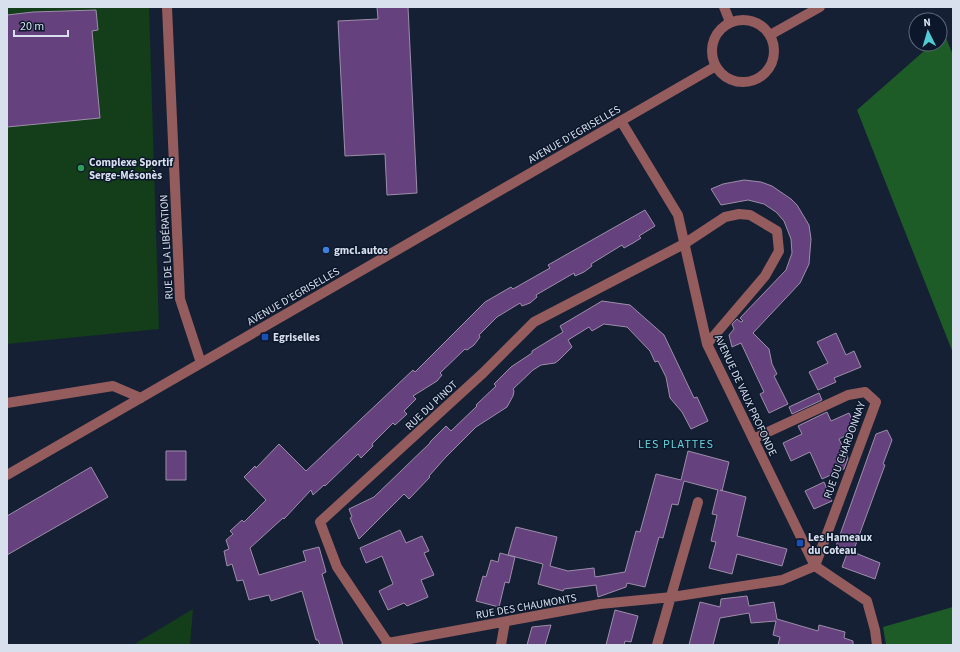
<svg xmlns="http://www.w3.org/2000/svg" width="960" height="652" font-family="'Source Sans 3',sans-serif">
  <style>
    .green { fill: #143d1a }
    .forest { fill: #1d5b27 }
    .building { fill: #65417e; stroke: #9d8ea9 }
    .lines { fill: none; stroke-linecap: round; stroke-linejoin: round }
    .minor { stroke: #945c5d; stroke-width: 10 }
    .leisure-dot { fill: #2e9e5b; stroke: #0c172b; stroke-width: 1.5 }
    .shop-dot { fill: #3f7fe0; stroke: #0c172b; stroke-width: 1.5 }
    .transit-dot { fill: #1a4fb4; stroke: #0c172b; stroke-width: 1.5 }
    .labels { text-anchor: middle; stroke-width: 3; stroke-linejoin: round; paint-order: stroke }
    .street-label { font-size: 11px; fill: #d8e0ee; stroke: #0c172b }
    .poi-label { font-size: 11px; font-weight: bold; fill: #d8e0ee; stroke: #0c172b; text-anchor: start }
    .neighbourhood-label { font-size: 12px; letter-spacing: 1px; fill: #65d2d9; stroke: #0c172b }
  </style>
  <rect width="100%" height="100%" fill="#152035"/>
  <path class="green" d="M7 7H149L159 329 7 344Z
    M193 609 190 645H133Z"/>
  <path class="forest" d="M944 33 953 55V353L857 110 932 44H940V37Z
    M953 607V645H886L883 627Z"/>
  <path class="building" d="M377 7H408L417 193 387 195 385 154 345 156 338 21 378 19Z
    M96 10 98 30 92 31 100 118 7 127V15L33 12Z
    M744 180 761 182 772 186 791 199 797 205 809 225 811 239 809 264 800 283 753 333 769 349 772 364 777 374 774 376 788 404 769 413 760 394 764 392 741 343 732 347 729 335 734 329 732 324 737 319 741 322 743 321 740 318 786 270 792 253 791 239 784 221 776 212 764 204 748 200 721 205 711 189 723 184Z
    M645 210 655 226 639 236 641 238 633 243 624 248 622 245 591 264 592 266 584 272 575 276 574 273 536 295 537 297 530 303 522 306 520 303 497 317 479 335 480 337 474 345 467 350 465 349 440 373 442 375 437 381 413 396 416 399 404 411 407 414 395 425 393 423 372 444 373 446 361 458 358 454 325 486 324 485 313 495 311 490 284 519 283 518 250 548 259 575 306 561 303 551 319 547 326 572 322 574 343 645H320L318 640H316L302 591 271 601 269 595 249 600 243 580 237 581 232 564 227 566 224 551 229 549 226 540 233 534 230 531 242 520 244 522 266 500 244 477 255 466 256 468 279 444 306 471 413 370 415 372 485 302 511 287 513 289 550 268 548 265Z
    M602 301 630 305 664 335 694 398 697 397 708 421 691 429 682 412 670 398 666 377 658 361 655 362 650 351 627 327 604 324 592 331 589 327 568 340 572 347 559 360 555 363 541 365 533 370 513 389 514 391 513 396 507 407 476 427 445 458 429 476 430 477 409 499 404 494 359 539 350 518 352 517 349 509 374 497 430 443V442L446 426 451 431 477 406 476 405 496 386 494 384 511 367 532 353V351L563 332 560 326Z
    M836 333 846 355 854 351 861 367 834 378 836 382 818 390 809 372 828 363 817 342Z
    M819 393 822 400 792 414 789 407Z
    M827 412 831 421 849 413 857 430 839 439 848 458 844 469 822 479 810 452 791 461 783 443 802 434 798 426Z
    M887 430 892 440 883 464 885 465 853 552 880 563 875 579 842 567 848 551 836 546 876 434Z
    M166 451H186V480H166Z
    M688 451 729 462 722 491 720 490 746 497 737 536 787 549 782 566 737 554 732 574 709 568 716 542 711 541 717 515 712 514 718 490 684 481 678 505 672 504 663 538 659 537 645 587 627 583 626 587 598 597 596 585 564 589 563 591 538 584 543 564 508 555 516 527 557 537 550 566 568 571 594 568 595 577 625 572 636 531 640 532 656 474 681 480Z
    M91 467 108 497 7 555V516Z
    M824 482 832 501 814 509 805 491Z
    M400 530 406 543 422 536 429 551 424 553 434 575 421 580 428 597 407 606 404 603 388 610 379 591 393 584 382 556 366 563 360 548Z
    M500 553 515 557 509 583 505 582 499 607 476 601 483 576 486 577 491 560 498 562Z
    M747 596 749 606 774 602 777 619 818 631 819 625 845 632 844 638 853 641V645H778L780 637 773 635 776 621 751 623 749 613 720 618 713 645H689L700 602 720 607 721 599Z
    M615 610 638 616 631 642 625 641 624 645H606Z
    M551 625 545 645H527L532 627Z"/>
  <g class="lines">
    <path class="minor" d="M167 7 180 299 201 363
      M724 7 730 22
      M712 51a31 31 0 1 1 62 0a31 31 0 1 1-62 0Z
      M770 35 820 7
      M621 121 678 215 707 344 815 566
      M7 403 113 386 141 398
      M753 439 848 395 865 392 876 402 815 566
      M7 475 716 66
      M815 566 867 601 875 630 877 645
      M388 643 337 567 320 522 483 373 534 322 684 244 725 217 739 214 750 215 777 231 779 251 765 276 707 344
      M386 645 388 643 600 604 672 597 782 580 815 566
      M501 645 505 622
      M657 645 698 502"/>
  </g>
  <circle class="leisure-dot" cx="81" cy="168" r="4"/>
  <circle class="shop-dot" cx="326" cy="250" r="4"/>
  <g class="transit-dot">
    <rect x="261" y="333" width="8" height="8" rx="2"/>
    <rect x="796" y="539" width="8" height="8" rx="2"/>
  </g>
  <g class="labels">
    <g class="street-label">
      <text transform="translate(574 134) rotate(-30)" y="4">AVENUE D'EGRISELLES</text>
      <text transform="translate(166 247) rotate(-93)" y="4">RUE DE LA LIBÉRATION</text>
      <text transform="translate(293 296) rotate(-30)" y="4">AVENUE D'EGRISELLES</text>
      <text transform="translate(746 395) rotate(65)" y="4">AVENUE DE VAUX PROFONDE</text>
      <text transform="translate(431 405) rotate(-43)" y="4">RUE DU PINOT</text>
      <text transform="translate(844 450) rotate(-70)" y="4">RUE DU CHARDONNAY</text>
      <text transform="translate(526 606) rotate(-10)" y="4">RUE DES CHAUMONTS</text>
    </g>
    <g class="poi-label">
      <text x="89" y="166">Complexe Sportif<tspan x="89" dy="13">Serge-Mésonès</tspan></text>
      <text x="334" y="254">gmcl.autos</text>
      <text x="273" y="341">Egriselles</text>
      <text x="808" y="541">Les Hameaux<tspan x="808" dy="13">du Coteau</tspan></text>
    </g>
    <g class="neighbourhood-label">
      <text x="676" y="448">LES PLATTES</text>
    </g>
  </g>
  <rect width="960" height="652" fill="none" stroke="#d8e0ee" stroke-width="16"/>
  <g transform="translate(928 32) rotate(355)"><circle r="19" fill="#0c172b" stroke="#5e6779"/>
  <path d="M0-3L7 15L0 10L-7 15Z" fill="#51ccd4"/>
  <text y="-6" font-size="11" font-weight="bold" text-anchor="middle" fill="#d8e0ee">N</text>
  </g>
  <path d="M14 30v6h54v-6" fill="none" stroke="#d8e0ee" stroke-width="2"/>
  <text x="20" y="30" font-size="12" fill="#d8e0ee" stroke="#0c172b" stroke-width="3" paint-order="stroke">20 m</text>
</svg>
